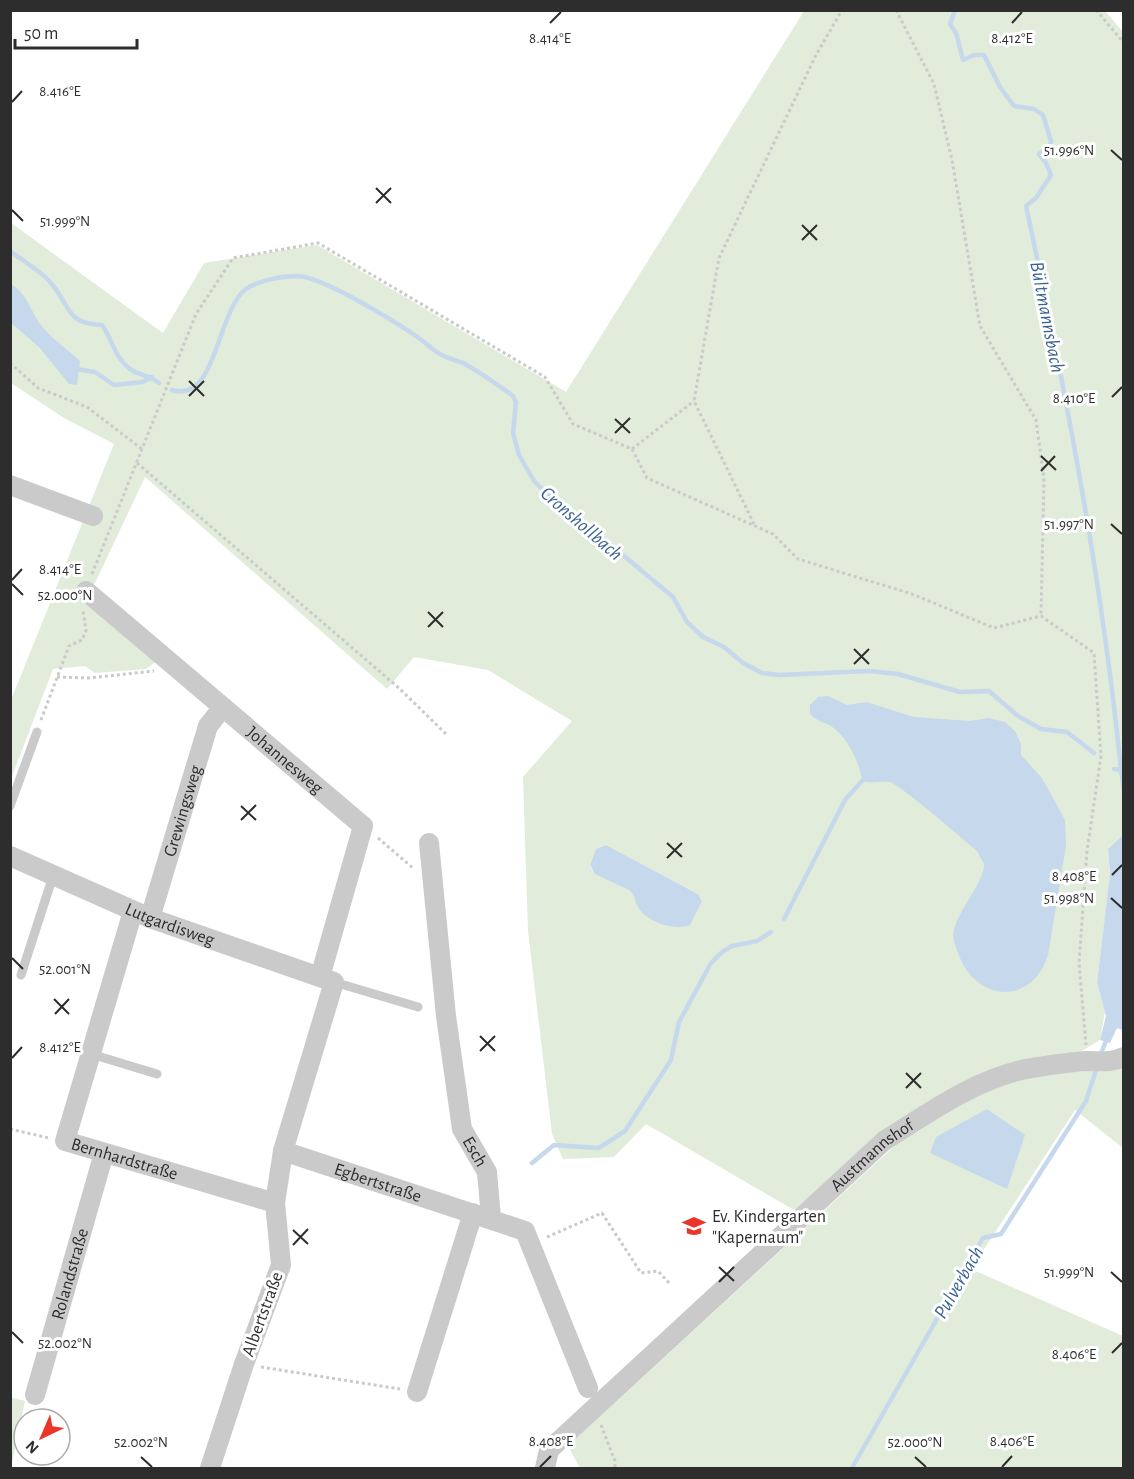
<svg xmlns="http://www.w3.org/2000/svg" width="1134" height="1479" font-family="'Alegreya Sans',sans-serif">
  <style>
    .green { fill: #e1ecda; fill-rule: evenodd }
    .water { fill: #c6d8ec }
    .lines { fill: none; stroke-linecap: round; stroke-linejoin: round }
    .stream { stroke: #c6d8ec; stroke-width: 4.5 }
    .path { stroke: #cacaca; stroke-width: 3; stroke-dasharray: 3 3; stroke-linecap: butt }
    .service { stroke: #cacaca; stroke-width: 9 }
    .minor { stroke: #cacaca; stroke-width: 20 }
    .ticks { fill: none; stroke: #2d2d2d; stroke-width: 2 }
    .labels { text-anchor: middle; stroke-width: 6; stroke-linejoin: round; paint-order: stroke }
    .street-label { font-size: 18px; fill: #2d2d2d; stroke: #fff }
    .poi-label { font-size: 18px; fill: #2d2d2d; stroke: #fff; text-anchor: start }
    .water-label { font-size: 20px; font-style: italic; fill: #396492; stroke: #fff }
    .ticks-label { font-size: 15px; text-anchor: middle; fill: #2d2d2d; stroke: #fff; stroke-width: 6; stroke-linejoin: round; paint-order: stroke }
  </style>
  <rect width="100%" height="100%" fill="#fff"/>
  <path class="green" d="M804 11H1105L1123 32 1124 834 1108 849 1110 877 1097 983 1105 1012 1100 1040 1080 1052 1034 1059 880 1136 794 1210 646 1124 614 1157 563 1159 552 1134 528 931 523 777 572 721 488 670 414 657 387 689 145 477 95 583 81 597 157 661 146 669 95 673 85 666 53 669 11 779V700L114 444 64 418 11 383V223L163 333 204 263 317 245 566 392ZM606 845 698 894 702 901 638 907 634 893 629 890 592 870 590 865 596 849Z
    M1123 1066V1148L1075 1110 971 1269 1123 1336V1468H580L568 1446 900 1141C941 1116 985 1086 1032 1076 1062 1069 1094 1074 1123 1066Z
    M10 1397 25 1401 11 1468H10Z"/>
  <path class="water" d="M10 283C29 296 29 309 41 325 52 339 67 349 80 361L77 385 69 384 39 347 11 323Z
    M828 696 847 705 866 702 914 717 970 721 989 718 1005 722 1015 731 1021 744V755L1042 778 1065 820 1066 846 1048 955C1032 1007 975 1002 958 953 956 947 953 941 953 935 955 913 986 880 984 864 983 861 979 856 978 852 967 842 899 784 890 782 880 781 872 784 862 781 861 766 848 739 835 729 827 722 817 722 810 714V705L818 697Z
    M1123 835V1030L1117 1028 1110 1043 1100 1040 1106 1016 1097 983 1110 874 1108 849Z
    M606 845 698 894 702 901 690 925C675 931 646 922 638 907 634 900 636 895 629 890L595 874 590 865 596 849Z
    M987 1109 1025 1135 1007 1189 930 1153 936 1137Z"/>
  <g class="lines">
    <path class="stream" d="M955 10 950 24 956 33 963 60 974 55H984L1000 87 1014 106 1034 109 1043 115 1051 141 1050 146 1039 154 1046 163 1051 175 1036 198 1026 206C1066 393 1102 580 1121 770
      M10 251C23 261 41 271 51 283 72 308 65 323 102 325 113 340 114 357 130 369 139 376 150 375 159 383
      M76 369 95 372 114 385 142 382 152 377
      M172 390C217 404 216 312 246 289 259 280 283 276 298 276 323 277 394 321 416 336 425 342 433 351 442 355 449 359 456 360 463 363 480 372 498 385 513 396L516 402 513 433 519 455 534 481 571 517 599 535 673 597 687 622 703 637 724 647 743 663 762 673 779 675 869 671 898 674 960 692 989 691 1018 716 1041 729 1067 732 1094 753
      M1114 769 1121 770 1124 791
      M784 919 845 800 862 781
      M1100 1056 1108 1036
      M532 1163 554 1145 599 1148 625 1131 671 1060 679 1022 711 963 722 952 732 946 757 941 771 932
      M852 1468 983 1238 1001 1234 1086 1101 1097 1067"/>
    <path class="path" d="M896 10 934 84 952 160 980 326 1036 420 1044 479 1041 616
      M1096 10 1124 43
      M10 363 38 388 87 407 142 449
      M632 449 694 401
      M137 463 400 689 447 735
      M754 524 694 401 719 258 816 55 842 10
      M92 574 196 314 233 258 318 243 545 377 573 424 632 449 647 478 773 534 798 559 912 594 994 628 1041 616 1094 653 1101 756 1087 851 1079 963 1086 1045
      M57 677 89 678 154 671
      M41 720 69 646 82 640 86 631 83 610
      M378 838 414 869
      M10 1129 49 1138
      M547 1237 602 1213 641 1273 658 1271 669 1283
      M261 1367 400 1389
      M601 1425 615 1461V1468"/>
    <path class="service" d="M10 806 37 732
      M21 975 53 876
      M334 982 418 1007
      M91 1054 157 1074"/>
    <g class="minor">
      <path d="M10 485 93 516"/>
      <path id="s1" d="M86 591 363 826 320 977"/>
      <path id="s2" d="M429 843 446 1016 462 1129 487 1172 491 1218"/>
      <path id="s3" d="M10 856 150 918 334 982 283 1151 275 1203 281 1265 244 1364 210 1468"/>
      <path id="s4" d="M133 911 65 1141 275 1203"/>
      <path id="s5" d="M150 918 208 726 223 707"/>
      <path id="s6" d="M283 1151 525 1231 588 1388"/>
      <path d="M417 1392 473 1213"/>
      <path id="s7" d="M35 1395 104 1153"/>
      <path id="s8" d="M545 1468 549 1450 884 1141C928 1113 980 1076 1032 1068 1050 1065 1070 1062 1088 1061 1102 1061 1110 1063 1124 1057"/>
    </g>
  </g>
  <path class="ticks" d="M550 23 561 12M1012 23 1022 12M12 102 22 91M1111 150 1122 160M376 188 391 203M376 203 391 188M12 210 23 221M802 225 817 240M802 240 817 225M189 381 204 396M189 396 204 381M1112 397 1122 387M615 419 630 433M615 433 630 418M1041 456 1056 470M1041 471 1055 456M1111 524 1122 534M12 580 22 569M12 584 23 595M428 612 443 627M428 627 443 612M854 649 869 664M854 664 869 649M241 806 256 820M241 820 256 805M667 843 682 857M667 858 682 843M1112 875 1122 865M1111 898 1122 908M12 958 23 969M54 999 69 1014M55 1014 69 999M480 1036 495 1051M480 1051 495 1036M12 1058 22 1047M906 1073 921 1088M906 1088 921 1073M293 1230 308 1244M293 1245 308 1229M719 1267 734 1281M1111 1272 1122 1282M719 1282 734 1267M12 1332 23 1343M1112 1353 1122 1343M141 1457 152 1467M915 1457 926 1467M540 1467 551 1456M1002 1467 1012 1456"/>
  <defs>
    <g id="school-bare" transform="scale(1.8)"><path d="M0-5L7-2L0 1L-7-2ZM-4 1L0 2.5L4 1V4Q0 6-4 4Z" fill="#ea362a" stroke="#fff" stroke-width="2.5" paint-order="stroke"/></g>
  </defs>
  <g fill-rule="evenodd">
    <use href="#school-bare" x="694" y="1226"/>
  </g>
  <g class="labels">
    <g class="street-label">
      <text dy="6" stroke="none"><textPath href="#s1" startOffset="261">Johannesweg</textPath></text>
      <text dy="6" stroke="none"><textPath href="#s5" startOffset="112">Grewingsweg</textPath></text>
      <text dy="6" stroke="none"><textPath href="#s3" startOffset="174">Lutgardisweg</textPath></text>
      <text dy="6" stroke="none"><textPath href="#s2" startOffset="314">Esch</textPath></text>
      <text dy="6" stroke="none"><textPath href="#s8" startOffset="456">Austmannshof</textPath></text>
      <text dy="6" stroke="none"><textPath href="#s4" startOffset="302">Bernhardstraße</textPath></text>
      <text dy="6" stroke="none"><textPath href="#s6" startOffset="100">Egbertstraße</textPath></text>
      <text dy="6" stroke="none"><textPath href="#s7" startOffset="126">Rolandstraße</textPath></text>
      <text transform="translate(262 1314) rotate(-70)" y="6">Albertstraße</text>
    </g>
    <g class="poi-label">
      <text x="712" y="1222">Ev. Kindergarten<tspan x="712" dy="21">"Kapernaum"</tspan></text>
    </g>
    <g class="water-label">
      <text transform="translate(1048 317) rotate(79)" y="7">Bültmannsbach</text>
      <text transform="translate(582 523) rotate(41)" y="7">Cronshollbach</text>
      <text transform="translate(958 1282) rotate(-60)" y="7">Pulverbach</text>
    </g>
  </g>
  <g class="ticks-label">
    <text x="550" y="43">8.414°E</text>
    <text x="1012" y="43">8.412°E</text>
    <text x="60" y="96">8.416°E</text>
    <text x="1069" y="155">51.996°N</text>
    <text x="65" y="226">51.999°N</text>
    <text x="1074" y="403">8.410°E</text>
    <text x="1069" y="529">51.997°N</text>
    <text x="60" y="574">8.414°E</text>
    <text x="65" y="600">52.000°N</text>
    <text x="1074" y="881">8.408°E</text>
    <text x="1069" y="903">51.998°N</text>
    <text x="65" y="974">52.001°N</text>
    <text x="60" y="1052">8.412°E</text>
    <text x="1069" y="1277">51.999°N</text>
    <text x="65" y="1348">52.002°N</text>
    <text x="1074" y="1359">8.406°E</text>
    <text x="551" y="1446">8.408°E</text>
    <text x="1012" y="1446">8.406°E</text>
    <text x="141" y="1447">52.002°N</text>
    <text x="915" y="1447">52.000°N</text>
  </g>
  <rect width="1134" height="1479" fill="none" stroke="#2d2d2d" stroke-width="24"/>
  <g transform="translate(42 1437) rotate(224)"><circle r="28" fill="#ffffff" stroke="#ababab" stroke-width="1.5"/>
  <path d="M0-4.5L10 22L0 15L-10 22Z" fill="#ea362a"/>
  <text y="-9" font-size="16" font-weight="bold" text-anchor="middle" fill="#2d2d2d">N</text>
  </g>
  <path d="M15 39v9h122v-9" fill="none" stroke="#2d2d2d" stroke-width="3"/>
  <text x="24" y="39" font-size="18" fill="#2d2d2d" stroke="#ffffff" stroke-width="4.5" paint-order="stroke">50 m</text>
</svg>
